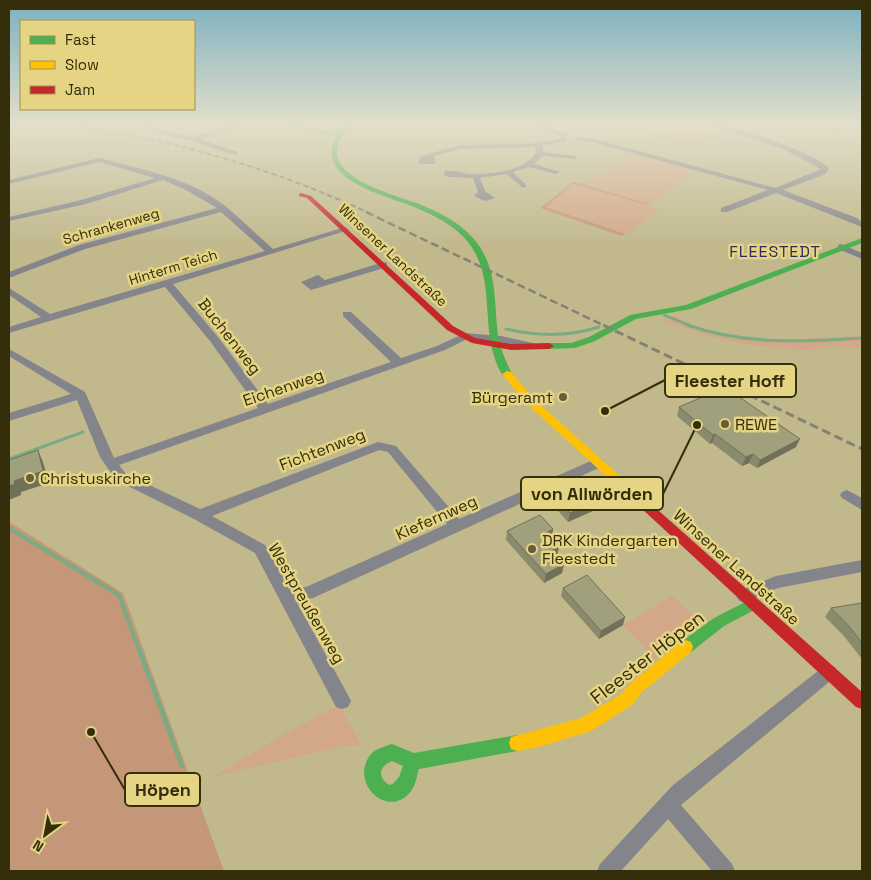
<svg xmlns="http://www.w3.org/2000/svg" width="871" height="880" font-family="'Space Grotesk',sans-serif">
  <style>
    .green { fill: #d3a888 }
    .forest { fill: #c39777 }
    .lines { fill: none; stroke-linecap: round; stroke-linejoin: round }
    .stream-far4 { stroke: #7aab82; stroke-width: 2 }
    .stream-far3 { stroke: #7aab82; stroke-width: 2.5 }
    .stream-far2 { stroke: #7aab82; stroke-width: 3 }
    .stream-far1 { stroke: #7aab82; stroke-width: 4 }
    .stream { stroke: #7aab82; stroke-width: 4.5 }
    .street { fill: #84848b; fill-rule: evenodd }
    .fast { fill: #4caf50; fill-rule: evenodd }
    .slow { fill: #ffc107; fill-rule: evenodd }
    .jam { fill: #c62828; fill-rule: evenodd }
    .rail-far2 { stroke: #868272; stroke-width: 2; stroke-dasharray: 5.5 3; stroke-linecap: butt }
    .rail-far1 { stroke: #868272; stroke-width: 2.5; stroke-dasharray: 8 4; stroke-linecap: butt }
    .rail { stroke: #868272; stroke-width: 3; stroke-dasharray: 9 4.5; stroke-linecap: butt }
    .wall { fill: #8a8a6c }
    .shaded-wall { fill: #717058 }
    .building { fill: #a1a07d; stroke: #717058 }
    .poi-dot { fill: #655e38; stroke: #e4d483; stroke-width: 2 }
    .labels { text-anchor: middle; stroke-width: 5; stroke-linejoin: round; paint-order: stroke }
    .far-street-label { font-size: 14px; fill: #342e0b; stroke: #e4d483 }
    .far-quarter-label { font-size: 16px; letter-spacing: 1px; fill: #2b2c66; stroke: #e4d483 }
    .street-label { font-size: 16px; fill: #342e0b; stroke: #e4d483 }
    .poi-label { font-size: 16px; fill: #342e0b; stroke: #e4d483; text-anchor: start }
    .near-street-label { font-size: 19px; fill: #342e0b; stroke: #e4d483 }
    .leader { fill: none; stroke: #342e0b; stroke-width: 2 }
    .callout-dot { fill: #342e0b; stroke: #e4d483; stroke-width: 2 }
    .callout { fill: #e4d483; stroke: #342e0b; stroke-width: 2 }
    .callout-label { font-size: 18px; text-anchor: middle; font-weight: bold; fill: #342e0b }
  </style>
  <rect width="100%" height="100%" fill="#c1b88c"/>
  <path class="green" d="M683 124H701L729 134 688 149 650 135Z
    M634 154 689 170 676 187 649 204 578 183 589 181Z
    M573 184 647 205 659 210 625 234 545 207Z
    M675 316C732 348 800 339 862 335V349L858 347C837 347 816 350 796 349 750 347 705 337 663 320Z
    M672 596 701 623 655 659 623 625Z
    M339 705 361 745 341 747 214 776 282 735Z"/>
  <path class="forest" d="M573 182 578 183 649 204 647 205 573 184 546 207 625 234 622 236 540 208Z
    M9 522 123 593 224 871H9Z"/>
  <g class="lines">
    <path class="stream-far4" d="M825 124 839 132"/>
    <path class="stream-far3" d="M664 315 691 326"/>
    <path class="stream-far2" d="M687 325C744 345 803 342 862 338
      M506 329C538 336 567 337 599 327
      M9 459 83 432"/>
    <path class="stream-far1" d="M9 528 119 595 139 650"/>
    <path class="stream" d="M139 649 182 766"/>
    <path class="street" d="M143 124H149L161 130 194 137 234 124H244L201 139 237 152V154L235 155 192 141 157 133 144 126Z
      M526 124C540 124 558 127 569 136L564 137Z
      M707 124C732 124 811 151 829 168L826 174 783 190 857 218 862 222V227L776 193 727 212H721V208L768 190 595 143 575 140 578 138 595 139 775 188 821 169 785 150Z
      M565 138 567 139V141L542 146 543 152 574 156 576 157V159L542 156 534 164 560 172 556 174 529 167 513 172 527 186 523 188 507 174 480 178 485 191 495 198 485 201 474 196 478 192 473 178 448 177 444 175 445 171C454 170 461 173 469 174 489 175 525 171 536 153L535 147 460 149 434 156 436 164H422L418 162 421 157 425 155 460 145 528 144Z
      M99 158C141 169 189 178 224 205 241 219 256 234 273 249L345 227 349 230 173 284 218 337 268 404 391 362 343 316V312H351L401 358 437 346 465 333 501 336 537 344 538 346 533 349 501 342 467 339 445 350 119 465 126 474 200 509 378 442 396 446 459 519 593 460H603L604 463 603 466 313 598 296 601 348 695 351 701 348 707 342 709 336 707 255 553 194 519 116 480 100 457 77 400 9 421V413L71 394 9 356V349L85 392 114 458 258 408 210 341 165 287 9 333V327L41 317 9 295V288L50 314 265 251 221 212 85 249 9 278V272L79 245 217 208 186 190 163 180 86 204 9 221V217L81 200 155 178 99 162 9 184V180ZM379 450 388 452 447 524 306 587 290 589 265 545 212 516Z
      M841 244 862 253V259L838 249V245Z
      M384 262 387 263V267L311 290 301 282 318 275 325 280Z
      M847 490 862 498V510L842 498 840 495 842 492Z
      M862 560V572L778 588 744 602 739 601 736 596 739 591 776 576Z
      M829 664 835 667 837 672 835 677 681 805 732 864 735 871H712L668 819 621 871H597L600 864 672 786 823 667Z"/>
    <path class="fast" d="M277 124H290L339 133 344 124H350C345 133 338 141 337 151 335 181 401 197 422 205 437 212 453 219 465 230 499 261 493 294 498 335 500 349 506 361 512 374L511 376H503C474 329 504 270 457 231 445 221 429 213 414 207 387 196 311 179 337 136Z
      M862 238V243L691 309 636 319 595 341 575 348 549 349 544 346 549 343H571L589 337 630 315 686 305Z
      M753 598 758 600 760 604 758 608 724 626 691 652 686 654 681 652 679 647 681 642 714 618Z
      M517 735 523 737 525 743 523 749 517 751 419 769C417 775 416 783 413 788 392 823 347 784 371 754 375 749 386 746 392 744L414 753ZM392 761 403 766 399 777 393 784 389 785C376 776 380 766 392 761Z"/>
    <path class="slow" d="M507 371 511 372 534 399 649 502 651 505 649 508H641L526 403 502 374Z
      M686 640 691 642 693 647 691 652 642 692 632 705 591 731 535 748 517 751 511 749 509 743 511 737 581 718 620 695 632 682 681 642Z"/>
    <path class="jam" d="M301 193 311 196 453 326 475 338 511 344 549 343 554 346 549 349 511 350 472 343 447 330 307 198 299 196V194Z
      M645 500 649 502 862 692V709L856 707 641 508 639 505 641 502Z"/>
    <path class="rail-far2" d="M65 124C101 131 138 136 174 145 241 161 307 184 369 213"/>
    <path class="rail-far1" d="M366 212 605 326"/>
    <path class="rail" d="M603 325 862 449"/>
  </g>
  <path class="wall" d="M707 388 796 447 757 468 749 463 742 466 712 443 710 444 677 416 679 407 705 396Z
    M552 495 606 505 568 522 551 503Z
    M553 529 552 538H551L557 556H556L564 564 562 573 544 583 506 540 507 531Z
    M563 588 623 625 599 639 561 596Z
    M862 603V659L843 635 825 617 831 608Z"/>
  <path class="shaded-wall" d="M715 434 712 443 710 444 713 435Z
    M800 439 796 447 757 468 760 460Z
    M38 450 43 462 49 483 21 492V495L9 500V486L14 481Z
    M753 454 749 463 742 466 746 457Z
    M608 496 606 505 568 522 570 513Z
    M553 529 552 538 544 542 546 533Z
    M559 547 557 556 550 559 551 551Z
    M564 564 562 573 544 583 546 574Z
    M625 617 623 625 599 639 601 631Z"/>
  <path class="building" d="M719 383 800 439 760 460 753 454 746 457 715 434 713 435 679 407 714 392 707 388Z
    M38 450 43 471 14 481 15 484 9 486V460Z
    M589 478 608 496 570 513 552 495Z
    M540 515 553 529 546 533 559 547 551 551 564 564 546 574 507 531Z
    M587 575 625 617 601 631 563 588Z
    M862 603V643L849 626 831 608Z"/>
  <linearGradient id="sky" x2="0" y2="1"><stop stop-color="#7cb0bf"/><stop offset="0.5" stop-color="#e3dfcb"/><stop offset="1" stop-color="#e3dfcb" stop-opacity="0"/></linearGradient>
  <rect width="871" height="247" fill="url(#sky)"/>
  <g class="poi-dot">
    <circle cx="563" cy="397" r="5"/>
    <circle cx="725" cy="424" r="5"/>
    <circle cx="30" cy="478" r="5"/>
    <circle cx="532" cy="549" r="5"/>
  </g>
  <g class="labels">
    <g class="far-street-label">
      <text transform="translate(111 226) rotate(-16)" y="5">Schrankenweg</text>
      <text transform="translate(393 255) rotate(43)" y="5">Winsener Landstraße</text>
      <text transform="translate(173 267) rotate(-17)" y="5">Hinterm Teich</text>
    </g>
    <g class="far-quarter-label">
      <text x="775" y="257">FLEESTEDT</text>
    </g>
    <g class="street-label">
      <text transform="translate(230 336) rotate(52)" y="6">Buchenweg</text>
      <text transform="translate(283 387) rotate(-19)" y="6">Eichenweg</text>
      <text transform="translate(322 449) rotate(-21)" y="6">Fichtenweg</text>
      <text transform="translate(436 517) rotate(-24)" y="6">Kiefernweg</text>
      <text transform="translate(737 567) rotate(42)" y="6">Winsener Landstraße</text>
      <text transform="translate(307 603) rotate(60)" y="6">Westpreußenweg</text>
    </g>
    <g class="poi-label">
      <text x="553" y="403" text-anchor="end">Bürgeramt</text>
      <text x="735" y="430">REWE</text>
      <text x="40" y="484">Christuskirche</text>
      <text x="542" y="546">DRK Kindergarten<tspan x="542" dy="18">Fleestedt</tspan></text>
    </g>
    <g class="near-street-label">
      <text transform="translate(647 657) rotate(-38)" y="7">Fleester Höpen</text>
    </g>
  </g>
  <path class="leader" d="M605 411L665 380M697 425L663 494M91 732L125 790"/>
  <g class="callout-dot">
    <circle cx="605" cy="411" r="5"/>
    <circle cx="697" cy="425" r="5"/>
    <circle cx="91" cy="732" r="5"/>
  </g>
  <g class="callout">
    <rect x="665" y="364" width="131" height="33" rx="5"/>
    <rect x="521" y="477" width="142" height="33" rx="5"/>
    <rect x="125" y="773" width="75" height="33" rx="5"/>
  </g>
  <g class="callout-label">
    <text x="730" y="387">Fleester Hoff</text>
    <text x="592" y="500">von Allwörden</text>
    <text x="163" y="796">Höpen</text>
  </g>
  <rect width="871" height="880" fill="none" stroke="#342e0b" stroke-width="20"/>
  <rect x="20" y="20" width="175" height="90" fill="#e4d483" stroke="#9e9253"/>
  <rect x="30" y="36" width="25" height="8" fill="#4caf50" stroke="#9e9253"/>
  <text x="65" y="45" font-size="15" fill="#342e0b">Fast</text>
  <rect x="30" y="61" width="25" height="8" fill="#ffc107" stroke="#9e9253"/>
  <text x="65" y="70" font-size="15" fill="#342e0b">Slow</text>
  <rect x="30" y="86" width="25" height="8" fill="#c62828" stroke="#9e9253"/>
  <text x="65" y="95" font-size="15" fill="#342e0b">Jam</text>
  <g transform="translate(45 835) rotate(212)" stroke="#e4d483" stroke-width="4" paint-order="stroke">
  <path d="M0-4L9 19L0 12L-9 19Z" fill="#342e0b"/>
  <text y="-8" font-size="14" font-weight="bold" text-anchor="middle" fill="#342e0b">N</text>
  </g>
</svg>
